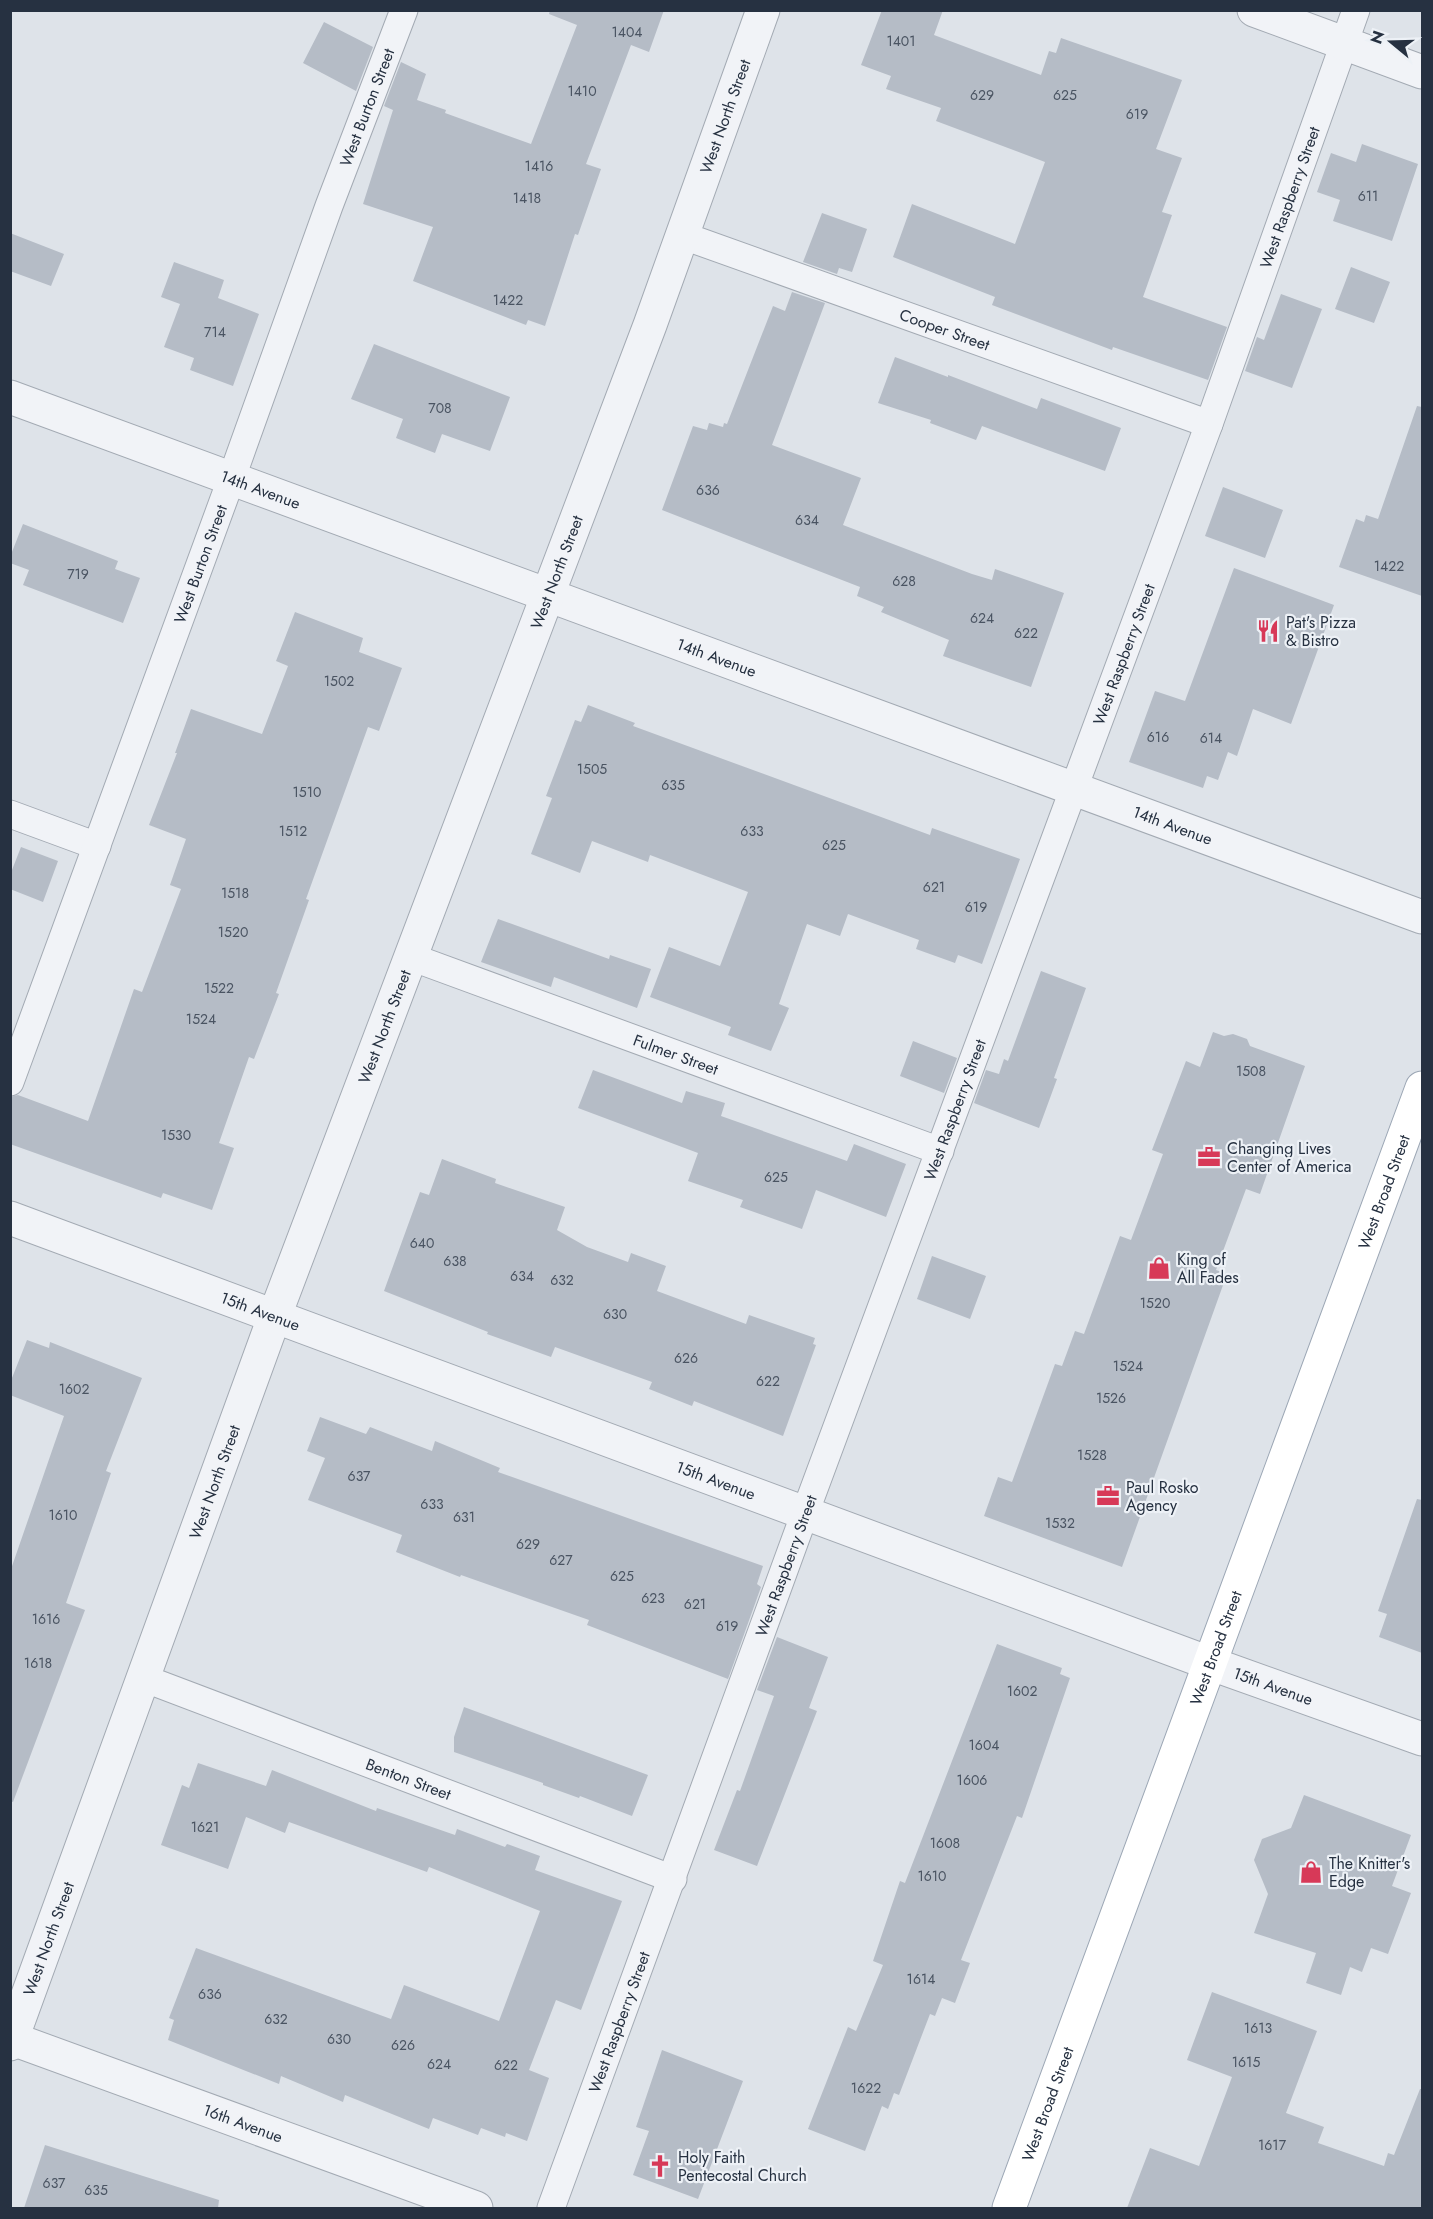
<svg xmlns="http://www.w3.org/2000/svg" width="1433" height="2219" font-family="Jost,sans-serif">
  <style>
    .building { fill: #b5bcc6 }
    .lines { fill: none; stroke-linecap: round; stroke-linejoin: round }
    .service-casing { stroke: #a3aab3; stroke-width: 29 }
    .minor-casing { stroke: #a3aab3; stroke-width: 35 }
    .primary-casing { stroke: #9ca7b5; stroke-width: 35 }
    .service { stroke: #f1f3f7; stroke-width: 27 }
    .minor { stroke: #f1f3f7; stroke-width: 33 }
    .primary { stroke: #fff; stroke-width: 33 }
    .labels { text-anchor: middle; stroke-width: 4.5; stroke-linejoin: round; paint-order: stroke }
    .number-label { font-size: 14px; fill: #4a5462 }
    .street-label { font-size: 16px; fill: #263141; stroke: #edf1f6 }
    .poi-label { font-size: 16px; fill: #263141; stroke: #edf1f6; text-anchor: start }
  </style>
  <rect width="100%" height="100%" fill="#dee3e9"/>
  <path class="building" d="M550 10H664L649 52 631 45 586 164 601 169 578 235 575 234 545 326 528 320 526 325 413 281 433 227 363 204 393 110 384 106 401 62 426 74 417 100 446 110 445 113 531 144 577 25 549 14Z
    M882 10H943L934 35 1041 75 1049 51 1056 53 1061 38 1182 80 1156 149 1182 158 1162 212 1172 215 1143 297 1227 327 1208 380 1113 347 1112 350 992 305 995 297 893 257 912 204 1015 244 1045 162 936 121 941 108 886 89 891 76 861 65Z
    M324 22 373 47 356 91 303 63Z
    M1362 144 1418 164 1392 241 1333 221 1340 200 1317 192 1331 153 1356 162Z
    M822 213 867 229 852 272 839 268 837 274 803 262Z
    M10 233 64 254 51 286 10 271Z
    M174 262 224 280 218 298 259 314 233 386 190 370 194 358 164 347 180 304 161 297Z
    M1351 267 1390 282 1374 323 1335 309Z
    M792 292 825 303 772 445 861 478 843 525 972 574 992 580 995 569 1064 593 1031 687 943 656 949 640 881 612 884 607 857 596 860 587 662 510 693 426 707 430 709 423 723 427 724 423 727 424 773 306 785 311Z
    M1281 294 1322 309 1292 388 1245 371 1257 337 1264 340Z
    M374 344 510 397 490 451 442 434 435 453 396 438 403 419 351 399Z
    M895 357 948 377V375L1037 409 1041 398 1121 428 1105 471 982 426 976 440 930 423 931 420 878 403Z
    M1417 406 1422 407V596L1339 567 1356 519 1364 522 1366 515 1378 519Z
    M1223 487 1283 510 1265 558 1205 536Z
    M23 524 118 561 115 569 140 578 123 623 23 585 29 570 10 563V557Z
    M1234 568 1334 605 1291 724 1253 709 1237 756 1228 752 1218 780 1207 776 1203 788 1129 762 1155 691 1185 701Z
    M295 612 363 638 359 652 402 668 379 731 368 727 306 899 309 900 276 993 279 994 254 1059 249 1057 219 1143 234 1148 212 1210 163 1193 161 1198 10 1144V1097L18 1095 88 1121 134 989 142 992 181 889 170 885 186 839 149 825 177 753H175L191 709 262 734 288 666 276 661Z
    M588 705 635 723 633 726 930 835 932 828 1020 859 982 964 958 955 955 963 916 949 919 940 848 914 840 936 807 924 779 1004 789 1008 771 1051 728 1035 731 1027 650 997 669 947 720 966 748 892 650 855 648 862 592 841 580 873 531 854 552 798 546 796 575 720 581 722Z
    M21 847 58 861 43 902 10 889V875Z
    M498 919 609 959 610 955 651 969 637 1008 554 977 551 987 481 962Z
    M1041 971 1086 988 1054 1078 1057 1079 1039 1128 974 1103 986 1070 999 1074 1004 1059 1008 1061Z
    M1213 1032 1224 1036 1233 1034 1247 1039 1250 1046 1305 1066 1260 1194 1246 1189 1216 1270 1227 1274 1122 1567 984 1516 998 1477 1012 1482 1055 1364 1062 1366 1075 1331 1084 1334 1120 1236 1131 1240 1163 1154 1152 1150 1186 1061 1200 1067Z
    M913 1041 957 1058 944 1093 900 1076Z
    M593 1070 682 1103 686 1091 725 1103 721 1116 847 1161 854 1144 906 1164 886 1217 816 1190 802 1229 740 1207 743 1200 688 1181 698 1153 578 1108Z
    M442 1159 496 1179 495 1183 565 1207 557 1230 587 1247 628 1262 631 1253 666 1266 657 1291 746 1324 749 1315 815 1338 813 1344 816 1345 783 1436 694 1401 692 1406 649 1389 652 1382 555 1347 551 1357 487 1334 488 1332 384 1291 420 1192 429 1195Z
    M932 1256 986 1276 970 1319 917 1299Z
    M27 1340 49 1348 50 1342 142 1378 106 1471 111 1473 66 1603 85 1610 13 1802 10 1801V1572L64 1416 10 1395V1383Z
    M320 1417 366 1434 370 1427 432 1451 435 1441 500 1468 498 1472 763 1566 757 1584 761 1587 728 1679 587 1625 589 1620 461 1575 460 1577 396 1552 402 1535 308 1500 325 1458 307 1451Z
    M1417 1499 1422 1500V1653L1379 1637 1387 1614 1378 1611Z
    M777 1637 828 1657 809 1708 817 1711 757 1866 714 1850 737 1790 740 1791 774 1696 757 1690Z
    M997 1644 1062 1668 1060 1674 1070 1678 1022 1818 1017 1816 961 1960 970 1963 955 2003 942 1998 935 2016 930 2014 899 2095 894 2093 888 2109 882 2106 865 2151 808 2129 848 2027 856 2031 883 1965 873 1961 900 1881 905 1883Z
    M464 1707 648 1775 632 1816 580 1796 579 1798 543 1785V1783L454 1752V1737Z
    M198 1763 266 1786 272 1770 376 1811 377 1808 455 1835 457 1829 505 1847 507 1844 540 1856 535 1870 622 1901 581 2010 556 2000 529 2070 549 2078 527 2141 506 2133 505 2137 481 2128 478 2135 433 2118 429 2129 345 2095 343 2102 281 2076 279 2084 168 2040 174 2020 169 2018 196 1948 391 2019 404 1985 499 2021 540 1911 429 1867 427 1872 289 1822 285 1833 246 1817 228 1869 161 1845 182 1785 189 1788Z
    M1304 1795 1411 1835 1392 1886 1411 1893 1388 1954 1371 1948 1362 1972 1350 1967 1341 1995 1306 1983 1316 1953 1254 1933 1268 1894 1254 1860 1262 1839 1291 1828Z
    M1212 1992 1317 2031 1286 2113 1324 2127 1318 2143 1384 2166 1388 2153 1394 2155 1420 2089H1422V2208H1127L1150 2148 1199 2166 1232 2077 1187 2060Z
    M662 2050 743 2081 698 2199 633 2175 649 2131 636 2127Z
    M45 2145 219 2200 218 2208H24Z"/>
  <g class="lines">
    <g class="service-casing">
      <g id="service">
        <path id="s1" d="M681 235 1209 424"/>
        <path d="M10 814 97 846"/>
        <path id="s2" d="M411 957 940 1151"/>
        <path id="s3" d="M10 1082 232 477 329 206 404 10"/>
        <path id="s4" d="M143 1678 673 1879"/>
        <path id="s5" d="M551 2208 805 1513 1209 424 1356 10"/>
      </g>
    </g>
    <g class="minor-casing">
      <g id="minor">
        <path d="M1254 10 1422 72"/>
        <path id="s6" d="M10 397 1422 917"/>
        <path id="s7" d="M10 1218 1209 1663 1422 1739"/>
        <path id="s8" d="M10 2038 476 2208"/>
        <path id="s9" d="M10 2044 275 1315 650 325 763 10"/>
      </g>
    </g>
    <g class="primary-casing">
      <g id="primary">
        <path id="s10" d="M1009 2208 1422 1088"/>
      </g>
    </g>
    <use href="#service" class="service"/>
    <use href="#minor" class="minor"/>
    <use href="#primary" class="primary"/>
  </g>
  <defs>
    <g id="restaurant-bare" transform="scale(1.8)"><path d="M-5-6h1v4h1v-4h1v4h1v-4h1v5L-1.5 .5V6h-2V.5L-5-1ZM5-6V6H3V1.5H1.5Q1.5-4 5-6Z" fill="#d73958" stroke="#edf1f6" stroke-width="2.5" paint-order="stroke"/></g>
    <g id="office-bare" transform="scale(1.8)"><path d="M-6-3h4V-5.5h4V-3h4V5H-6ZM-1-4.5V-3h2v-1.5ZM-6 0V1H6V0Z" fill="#d73958" stroke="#edf1f6" stroke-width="2.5" paint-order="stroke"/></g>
    <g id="shop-bare" transform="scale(1.8)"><path d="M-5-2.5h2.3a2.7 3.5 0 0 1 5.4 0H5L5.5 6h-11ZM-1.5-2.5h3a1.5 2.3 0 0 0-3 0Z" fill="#d73958" stroke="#edf1f6" stroke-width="2.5" paint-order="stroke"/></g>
    <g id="church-bare" transform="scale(1.8)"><path d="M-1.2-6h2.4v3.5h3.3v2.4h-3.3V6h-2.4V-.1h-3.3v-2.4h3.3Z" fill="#d73958" stroke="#edf1f6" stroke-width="2.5" paint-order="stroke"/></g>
  </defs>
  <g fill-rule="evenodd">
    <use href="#restaurant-bare" x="1268" y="631"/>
    <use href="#office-bare" x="1209" y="1157"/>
    <use href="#shop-bare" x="1159" y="1268"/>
    <use href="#office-bare" x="1108" y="1496"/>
    <use href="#shop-bare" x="1311" y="1872"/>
    <use href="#church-bare" x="660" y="2166"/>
  </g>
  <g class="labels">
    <g class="number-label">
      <text x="627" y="37">1404</text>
      <text x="901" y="46">1401</text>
      <text x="582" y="96">1410</text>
      <text x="982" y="100">629</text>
      <text x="1065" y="100">625</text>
      <text x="1137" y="119">619</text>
      <text x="539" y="171">1416</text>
      <text x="1368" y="201">611</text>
      <text x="527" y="203">1418</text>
      <text x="508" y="305">1422</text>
      <text x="215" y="337">714</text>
      <text x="440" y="413">708</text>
      <text x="708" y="495">636</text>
      <text x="807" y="525">634</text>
      <text x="1389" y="571">1422</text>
      <text x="78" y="579">719</text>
      <text x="904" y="586">628</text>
      <text x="982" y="623">624</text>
      <text x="1026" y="638">622</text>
      <text x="339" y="686">1502</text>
      <text x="1158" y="742">616</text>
      <text x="1211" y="743">614</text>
      <text x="592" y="774">1505</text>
      <text x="673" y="790">635</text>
      <text x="307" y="797">1510</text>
      <text x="293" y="836">1512</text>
      <text x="752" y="836">633</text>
      <text x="834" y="850">625</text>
      <text x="934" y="892">621</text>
      <text x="235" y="898">1518</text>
      <text x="976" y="912">619</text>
      <text x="233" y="937">1520</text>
      <text x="219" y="993">1522</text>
      <text x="201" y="1024">1524</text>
      <text x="1251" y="1076">1508</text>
      <text x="176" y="1140">1530</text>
      <text x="776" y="1182">625</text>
      <text x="422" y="1248">640</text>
      <text x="455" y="1266">638</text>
      <text x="522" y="1281">634</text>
      <text x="562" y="1285">632</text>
      <text x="1155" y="1308">1520</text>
      <text x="615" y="1319">630</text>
      <text x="686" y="1363">626</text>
      <text x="1128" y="1371">1524</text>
      <text x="768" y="1386">622</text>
      <text x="74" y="1394">1602</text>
      <text x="1111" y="1403">1526</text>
      <text x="1092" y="1460">1528</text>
      <text x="359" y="1481">637</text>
      <text x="432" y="1509">633</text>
      <text x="63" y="1520">1610</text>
      <text x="464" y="1522">631</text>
      <text x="1060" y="1528">1532</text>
      <text x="528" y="1549">629</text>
      <text x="561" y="1565">627</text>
      <text x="622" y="1581">625</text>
      <text x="653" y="1603">623</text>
      <text x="695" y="1609">621</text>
      <text x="46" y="1624">1616</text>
      <text x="727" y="1631">619</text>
      <text x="38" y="1668">1618</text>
      <text x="1022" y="1696">1602</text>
      <text x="984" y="1750">1604</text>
      <text x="972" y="1785">1606</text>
      <text x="205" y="1832">1621</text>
      <text x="945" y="1848">1608</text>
      <text x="932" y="1881">1610</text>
      <text x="921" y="1984">1614</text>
      <text x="210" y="1999">636</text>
      <text x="276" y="2024">632</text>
      <text x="1258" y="2033">1613</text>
      <text x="339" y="2044">630</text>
      <text x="403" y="2050">626</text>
      <text x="1246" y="2067">1615</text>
      <text x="439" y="2069">624</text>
      <text x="506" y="2070">622</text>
      <text x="866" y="2093">1622</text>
      <text x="1272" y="2150">1617</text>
      <text x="54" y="2188">637</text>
      <text x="96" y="2195">635</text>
    </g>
    <g class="street-label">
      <text dy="6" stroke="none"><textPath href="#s3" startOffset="1038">West Burton Street</textPath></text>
      <text dy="6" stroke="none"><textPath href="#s9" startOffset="2056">West North Street</textPath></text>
      <text dy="6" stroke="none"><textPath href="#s5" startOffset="2142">West Raspberry Street</textPath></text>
      <text dy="6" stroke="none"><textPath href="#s1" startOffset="280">Cooper Street</textPath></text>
      <text dy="6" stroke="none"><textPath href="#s6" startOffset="267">14th Avenue</textPath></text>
      <text dy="6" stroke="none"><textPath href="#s3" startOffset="552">West Burton Street</textPath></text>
      <text dy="6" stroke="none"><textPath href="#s9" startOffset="1570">West North Street</textPath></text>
      <text dy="6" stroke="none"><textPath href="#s5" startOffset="1656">West Raspberry Street</textPath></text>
      <text dy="6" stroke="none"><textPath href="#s6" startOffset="753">14th Avenue</textPath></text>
      <text dy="6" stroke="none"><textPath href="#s6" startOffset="1239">14th Avenue</textPath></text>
      <text dy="6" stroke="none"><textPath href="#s9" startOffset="1084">West North Street</textPath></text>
      <text dy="6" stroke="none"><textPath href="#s2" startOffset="282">Fulmer Street</textPath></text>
      <text dy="6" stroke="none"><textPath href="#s5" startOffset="1170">West Raspberry Street</textPath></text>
      <text dy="6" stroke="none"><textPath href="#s10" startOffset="1083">West Broad Street</textPath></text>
      <text dy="6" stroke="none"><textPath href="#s7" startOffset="267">15th Avenue</textPath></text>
      <text dy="6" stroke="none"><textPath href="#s7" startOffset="753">15th Avenue</textPath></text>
      <text dy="6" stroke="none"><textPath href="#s9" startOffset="598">West North Street</textPath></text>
      <text dy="6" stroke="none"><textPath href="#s5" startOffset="684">West Raspberry Street</textPath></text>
      <text dy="6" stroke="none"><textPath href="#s10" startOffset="597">West Broad Street</textPath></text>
      <text dy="6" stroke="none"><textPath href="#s7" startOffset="1347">15th Avenue</textPath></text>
      <text dy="6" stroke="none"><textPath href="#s4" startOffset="284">Benton Street</textPath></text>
      <text dy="6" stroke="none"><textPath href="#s9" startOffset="112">West North Street</textPath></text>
      <text dy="6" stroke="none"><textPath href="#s5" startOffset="198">West Raspberry Street</textPath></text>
      <text dy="6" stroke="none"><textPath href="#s10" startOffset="111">West Broad Street</textPath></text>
      <text dy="6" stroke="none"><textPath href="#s8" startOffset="248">16th Avenue</textPath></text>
    </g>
    <g class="poi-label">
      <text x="1286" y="628">Pat's Pizza<tspan x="1286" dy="18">&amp; Bistro</tspan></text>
      <text x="1227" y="1154">Changing Lives<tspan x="1227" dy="18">Center of America</tspan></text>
      <text x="1177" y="1265">King of<tspan x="1177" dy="18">All Fades</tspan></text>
      <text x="1126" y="1493">Paul Rosko<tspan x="1126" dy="18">Agency</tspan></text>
      <text x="1329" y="1869">The Knitter's<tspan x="1329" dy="18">Edge</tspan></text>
      <text x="678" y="2163">Holy Faith<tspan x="678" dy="18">Pentecostal Church</tspan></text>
    </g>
  </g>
  <rect width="1433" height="2219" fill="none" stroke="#263141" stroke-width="24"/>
  <g transform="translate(1391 42) rotate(289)" stroke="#edf1f6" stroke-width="4.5" paint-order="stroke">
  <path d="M0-4.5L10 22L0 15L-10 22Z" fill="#263141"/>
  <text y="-9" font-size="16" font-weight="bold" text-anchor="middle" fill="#263141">N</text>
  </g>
</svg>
